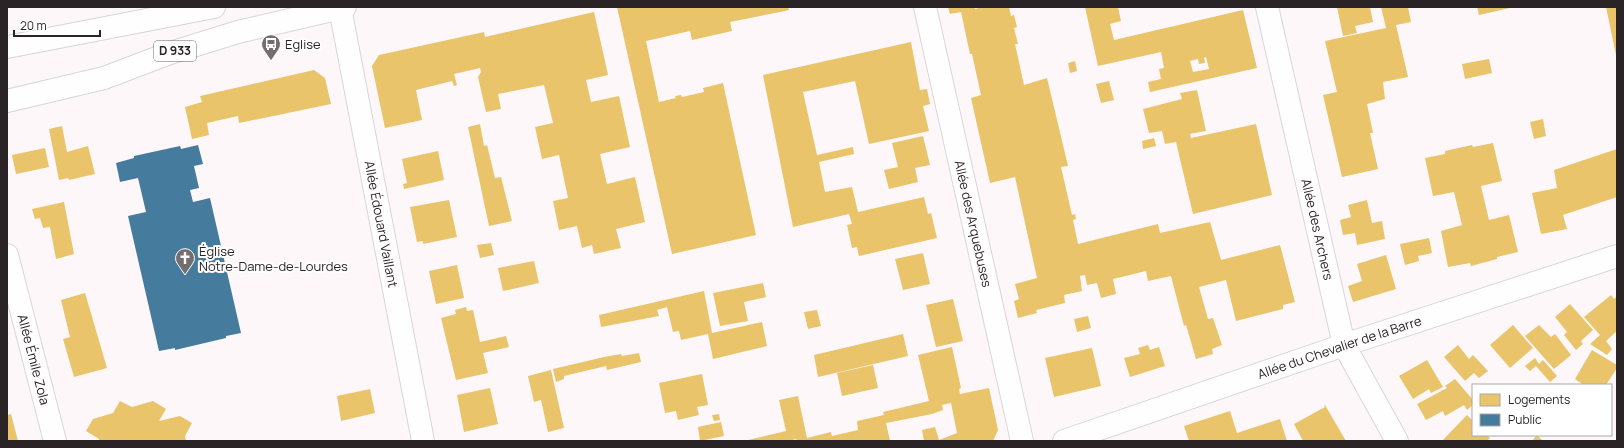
<svg xmlns="http://www.w3.org/2000/svg" width="1624" height="448" font-family="Manrope,sans-serif">
  <style>
    .homes { fill: #e9c46a; fill-rule: evenodd }
    .public { fill: #457b9d }
    .lines { fill: none; stroke-linecap: round; stroke-linejoin: round }
    .minor-casing { stroke: #dad5d7; stroke-width: 24 }
    .primary-casing { stroke: #dad5d7; stroke-width: 24 }
    .minor { stroke: #fffefe; stroke-width: 22 }
    .primary { stroke: #fffefe; stroke-width: 22 }
    .labels { text-anchor: middle; stroke-width: 4; stroke-linejoin: round; paint-order: stroke }
    .shield { fill: #fff; stroke: #6a6667; stroke-width: 1 }
    .shield-label { font-size: 12px; font-weight: bold; fill: #2a2426 }
    .poi-label { font-size: 13px; fill: #2a2426; stroke: #fff; text-anchor: start }
    .street-label { font-size: 13px; fill: #2a2426; stroke: #fff }
  </style>
  <rect width="100%" height="100%" fill="#fdf7f9"/>
  <path class="homes" d="M617 7H788L789 10 785 11 730 22 732 31 692 40 690 31 646 41 659 102 676 98 675 96 681 95 682 97 704 92 703 88 723 83 756 235 672 254Z
    M948 7H974L975 9 983 7H1009L1011 16 1014 15 1017 27 1014 28 1018 44H1015L1024 85 1047 78 1068 166 1061 167 1072 215 1075 214 1076 219 1073 220 1078 244 1158 224 1160 233 1210 222 1221 260 1280 245 1295 302 1283 305V309L1236 321 1226 280 1199 287 1208 319 1213 318 1222 345 1212 349 1213 354 1196 359 1186 325 1184 326 1171 276 1148 281 1146 271 1113 279 1116 294 1101 298 1097 283 1087 285 1085 275 1080 276 1082 291 1064 295 1065 303 1036 310 1037 313 1018 318 1014 301 1019 299 1015 284 1037 278 1015 177 990 183 971 98 981 95 972 54H970L961 12 950 14Z
    M1085 7H1118L1121 21 1110 24 1114 40 1243 10 1257 68 1150 92 1148 82 1161 79 1159 69 1164 68 1161 52 1098 66ZM1206 57 1209 69 1193 72 1190 61 1198 59 1199 64 1205 63 1204 58Z
    M1337 7H1370L1373 22 1355 26 1357 33 1343 36Z
    M1381 7H1408L1411 22 1396 25 1408 77 1383 82 1385 99 1367 104 1373 133H1370L1378 169 1342 177 1323 95 1337 92 1325 41 1386 28Z
    M1477 7H1510V8L1479 15Z
    M1606 7H1617V55H1616Z
    M594 12 608 75 586 80 591 102 619 96 630 147 600 154 607 184 635 177 645 222 616 229 621 248 594 254 592 245 582 248 577 226 559 230 553 201 568 198 559 155 542 159 535 127 553 123 544 85 498 94 501 109 486 112 478 77 481 72 480 68 454 74 457 85 454 86 452 81 416 90 422 120 385 128 372 66 379 55 484 32 485 37Z
    M911 42 920 90 927 89 930 104 923 106 929 131 869 144 855 81 803 92 817 155 853 147 854 154 819 162 825 192 852 187 858 212 924 197 928 214 931 213 937 238 859 256 857 247 852 248 847 225 852 224 849 214 793 227 763 75Z
    M1489 59 1492 73 1465 79 1462 64Z
    M1075 61 1077 71 1070 73 1068 63Z
    M314 70 325 78 331 104 239 123 238 116 207 123 209 135 192 139 185 107 202 102 200 96Z
    M1109 81 1114 100 1101 103 1096 84Z
    M1197 90 1206 131 1190 134 1191 138 1256 124 1272 195 1193 214 1176 142 1165 144 1162 131 1149 133 1143 109 1182 99 1180 93Z
    M1543 119 1546 136 1534 139 1530 122Z
    M480 124 484 146 487 145 495 178 501 177 512 221 489 226 468 127Z
    M62 126 67 152 88 146 95 174 69 180 68 178 59 180 49 129Z
    M923 136 930 165 915 168 918 182 889 189 884 170 898 167 892 143Z
    M1154 138 1156 146 1143 149 1142 141Z
    M1493 143 1502 181 1481 186 1489 220 1509 215 1518 252 1497 257V259L1471 266 1470 263 1448 267 1441 231 1462 225 1454 192 1433 196 1425 158 1445 154V151L1472 145 1473 147Z
    M45 148 49 167 16 174 12 155Z
    M1617 149V197L1563 215 1567 229 1541 234 1532 193 1557 188 1554 170Z
    M438 151 444 180 404 189 403 184 407 183 402 159Z
    M449 200 457 237 423 244V241L417 242 410 207Z
    M1367 200 1372 223 1382 221 1385 239 1357 245 1355 233 1343 235 1340 220 1351 217 1348 205Z
    M64 202 74 254 56 259 50 227 43 228 40 218 35 219 32 209Z
    M1429 238 1432 253 1418 256 1419 261 1405 265 1400 244Z
    M491 243 494 255 480 258 477 245Z
    M923 253 930 284 903 290 895 259Z
    M1386 255 1396 289 1353 302 1348 286 1362 281 1357 264Z
    M534 261 539 283 503 291 498 268Z
    M457 265 464 298 436 304 429 271Z
    M763 283 766 297 744 302 748 321 720 326 713 293Z
    M704 291 712 333 762 322 767 346 713 359 708 334 681 340 679 331 673 332 667 307 657 310 659 316 601 327 599 315Z
    M85 293 107 368 74 377 63 339 70 337 61 300Z
    M1611 295 1614 299 1617 296V331L1606 341 1612 349 1607 355 1590 344 1600 335 1584 317Z
    M953 299 963 341 936 347 926 305Z
    M1570 304 1593 330 1581 341 1583 344 1576 350 1564 335 1567 332 1555 317Z
    M466 307 467 311 473 310 480 342 506 336 509 347 483 353 488 373 456 380 441 318 456 314 455 310Z
    M817 310 821 326 808 329 804 312Z
    M1088 316 1091 328 1077 332 1074 319Z
    M1513 325 1533 348 1510 368 1490 345Z
    M1539 325 1551 337 1555 334 1571 355 1554 369 1525 336Z
    M903 334 908 356 818 377 814 355Z
    M1148 345 1150 350 1159 347 1165 366 1130 377 1124 358 1140 354 1138 348Z
    M1458 345 1469 359 1473 355 1488 371 1479 378 1474 373 1465 381 1444 357Z
    M952 347 961 388 959 389 960 394 989 388 998 430 993 441H924L922 430 935 427 939 440 957 433 951 403 942 405 943 410 932 414 886 423 890 441H797L796 439 789 441H744L786 431 779 400 798 396 807 438 831 432 832 436 858 430 857 421 884 415 883 412 929 401 918 355Z
    M1092 348 1101 386 1054 397 1045 358Z
    M1592 350 1617 365V368L1606 385H1584L1575 379Z
    M639 353 641 362 607 370 606 366 564 376V379L556 382 553 369 604 357 621 354 622 356Z
    M1535 358 1539 364 1543 360 1557 376 1550 382 1536 366 1530 371 1525 366Z
    M1427 360 1443 387 1431 393 1429 389 1413 399 1399 376Z
    M873 365 878 388 842 396 837 373Z
    M551 370 564 428 548 432 541 400 534 402 528 376Z
    M702 374 708 405 697 407 699 415 678 420 676 411 665 413 659 383Z
    M1455 379 1473 400V405L1467 410 1464 405 1445 416 1443 411 1426 420 1417 404 1447 388 1445 386Z
    M490 388 498 424 464 432 457 395Z
    M370 389 375 413 341 421 337 396Z
    M120 401 132 407 153 401 166 409 159 421 180 416 192 423 185 436 186 441H99V439L86 431 93 419 113 413Z
    M1324 405H1325L1346 441 1343 440 1340 441H1303L1294 424 1325 407Z
    M1230 411 1237 433 1280 419 1287 441H1189L1184 426Z
    M11 414 18 441H7V415Z
    M719 414 720 420 714 421 712 415Z
    M1467 415 1473 421V435H1487L1490 438 1487 441H1442Z
    M721 422 724 436 700 441 698 427Z
    M1537 435 1543 441H1532Z"/>
  <path class="public" d="M198 145 203 164 194 166 199 188 190 190 193 202 210 198 241 333 226 336V338L175 350V348L159 351 128 216 146 212 138 178 120 182 116 163 134 158V156L180 146 181 149Z"/>
  <g class="lines">
    <g class="minor-casing">
      <g id="minor">
        <path id="s1" d="M925 7 1022 441"/>
        <path id="s2" d="M1267 7 1344 345 1397 441"/>
        <path id="s3" d="M340 8 423 441"/>
        <path id="s4" d="M7 255 55 441"/>
        <path id="s5" d="M1064 441 1344 345 1617 256"/>
      </g>
    </g>
    <g class="primary-casing">
      <path id="primary" d="M7 47 214 7
        M7 101 104 78 170 53 238 32 345 7"/>
    </g>
    <use href="#minor" class="minor"/>
    <use href="#primary" class="primary"/>
  </g>
  <defs>
    <g id="bus-pin" transform="scale(1)"><path d="M0 17L-7.5 6A9.5 9.5 0 1 1 7.5 6Z" fill="#746e70" stroke="#fff"/><path d="M-5-6H5V4H4V6H2V4H-2V6H-4V4H-5ZM-3.5-4V0h7V-4ZM-3.5 1.2v1.5H-2V1.2ZM2 1.2v1.5H3.5V1.2Z" fill="#fff"/></g>
    <g id="church-pin" transform="scale(1)"><path d="M0 17L-7.5 6A9.5 9.5 0 1 1 7.5 6Z" fill="#746e70" stroke="#fff"/><path d="M-1.2-6h2.4v3.5h3.3v2.4h-3.3V6h-2.4V-.1h-3.3v-2.4h3.3Z" fill="#fff"/></g>
  </defs>
  <g fill-rule="evenodd">
    <use href="#bus-pin" x="271" y="44"/>
    <use href="#church-pin" x="185" y="258"/>
  </g>
  <g class="labels">
    <rect class="shield" x="154" y="41" width="42" height="20" rx="3"/>
    <g class="shield-label">
      <text x="175" y="55">D 933</text>
    </g>
    <g class="poi-label">
      <text x="285" y="49">Eglise</text>
      <text x="199" y="256">Église<tspan x="199" dy="15">Notre-Dame-de-Lourdes</tspan></text>
    </g>
    <g class="street-label">
      <text dy="5" stroke="none"><textPath href="#s1" startOffset="222">Allée des Arquebuses</textPath></text>
      <text dy="5" stroke="none"><textPath href="#s3" startOffset="220">Allée Édouard Vaillant</textPath></text>
      <text dy="5" stroke="none"><textPath href="#s2" startOffset="228">Allée des Archers</textPath></text>
      <text dy="5" stroke="none"><textPath href="#s5" startOffset="291">Allée du Chevalier de la Barre</textPath></text>
      <text dy="5" stroke="none"><textPath href="#s4" startOffset="108">Allée Émile Zola</textPath></text>
    </g>
  </g>
  <rect width="1624" height="448" fill="none" stroke="#2a2426" stroke-width="16"/>
  <rect x="1472" y="384" width="140" height="52" fill="#ffffff" stroke="#aaa7a8"/>
  <rect x="1480" y="394" width="20" height="12" fill="#e9c46a" stroke="#aaa7a8"/>
  <text x="1508" y="404" font-size="12" fill="#2a2426">Logements</text>
  <rect x="1480" y="414" width="20" height="12" fill="#457b9d" stroke="#aaa7a8"/>
  <text x="1508" y="424" font-size="12" fill="#2a2426">Public</text>
  <path d="M14 30v6h86v-6" fill="none" stroke="#2a2426" stroke-width="2"/>
  <text x="20" y="30" font-size="12" fill="#2a2426" stroke="#ffffff" stroke-width="3" paint-order="stroke">20 m</text>
</svg>
